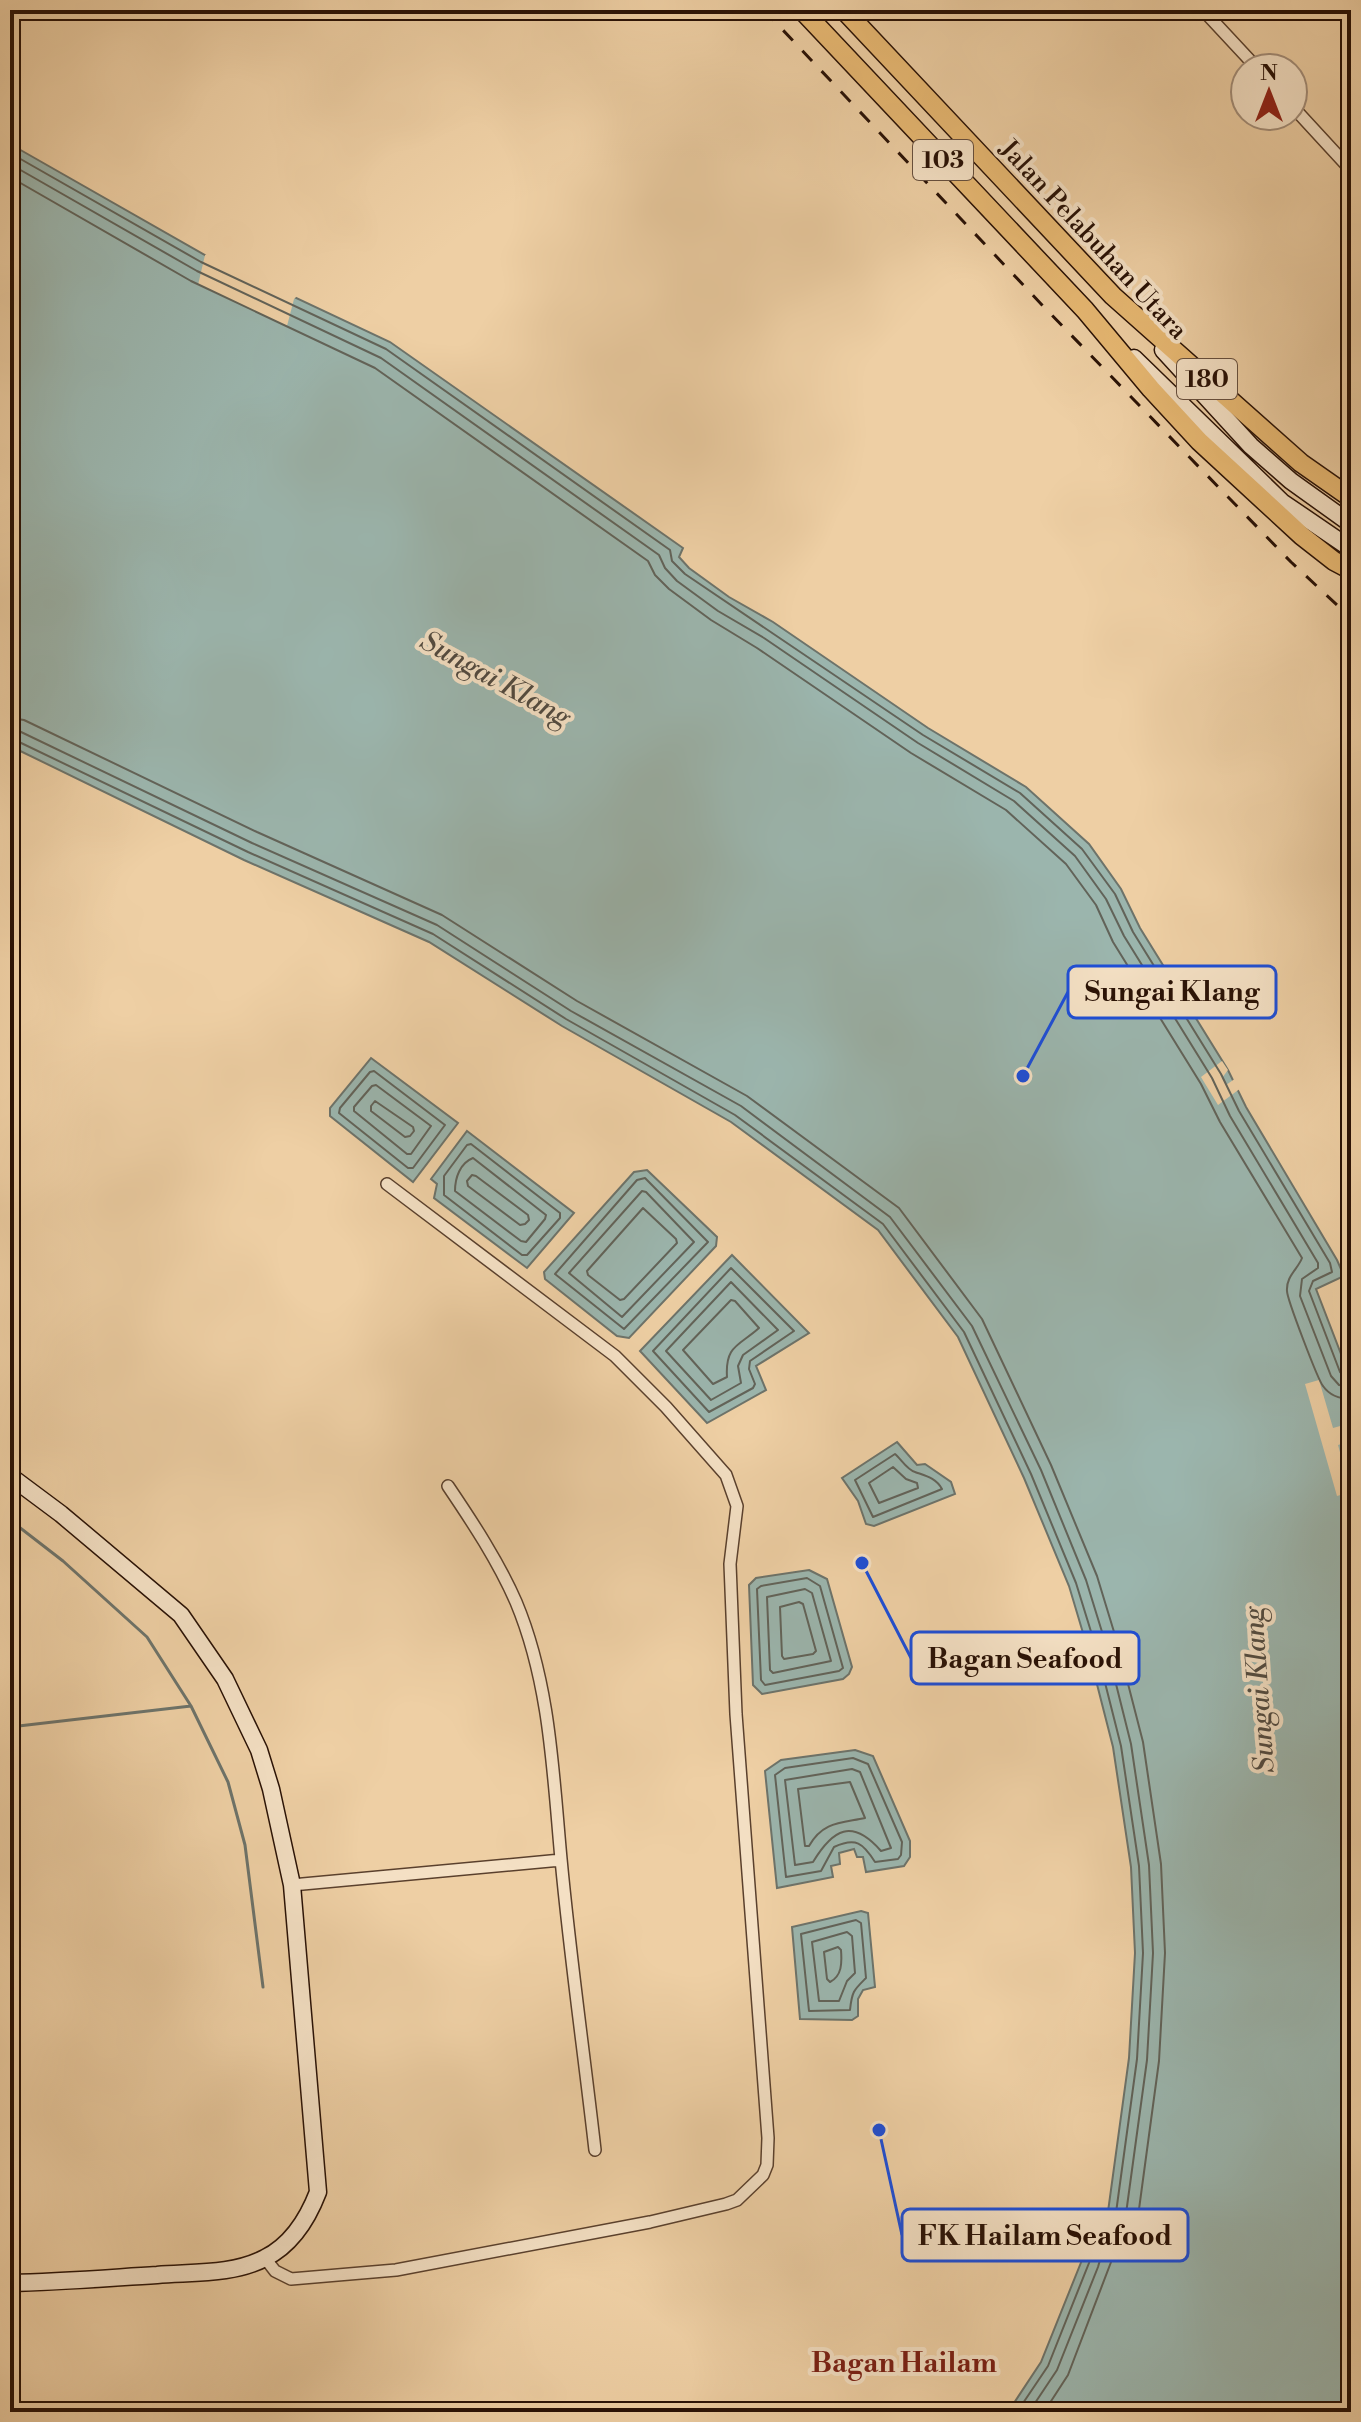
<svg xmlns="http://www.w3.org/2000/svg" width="1361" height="2422" font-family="'Libre Bodoni',serif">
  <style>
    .water { fill: #9bb5ad; stroke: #6d736a; stroke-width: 2 }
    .pier { fill: #eecfa4 }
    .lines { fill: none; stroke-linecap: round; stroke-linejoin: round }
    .shore { stroke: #626359; stroke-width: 2 }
    .stream { stroke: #6d736a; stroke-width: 3 }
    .street-casing { stroke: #5a402d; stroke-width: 14 }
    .secondary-casing { stroke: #291105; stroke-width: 19 }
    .primary-casing { stroke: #291105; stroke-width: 21 }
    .street { stroke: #f4e0c4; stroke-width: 11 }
    .secondary { stroke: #f4e0c4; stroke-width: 16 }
    .primary { stroke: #e7b872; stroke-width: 18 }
    .rail { stroke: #291105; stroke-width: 3; stroke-dasharray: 14 14; stroke-linecap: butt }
    .labels { text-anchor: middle; stroke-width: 8; stroke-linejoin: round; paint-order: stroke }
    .shield { fill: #f4e0c4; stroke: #664f3e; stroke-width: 2 }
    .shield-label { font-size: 24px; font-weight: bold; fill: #291105 }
    .street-label { font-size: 26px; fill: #291105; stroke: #f4e0c4 }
    .water-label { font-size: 28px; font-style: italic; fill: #514a40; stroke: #f4e0c4 }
    .neighbourhood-label { font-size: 28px; font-weight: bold; fill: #7a1f14; stroke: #f4e0c4 }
    .leader { fill: none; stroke: #1d4ed8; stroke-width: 3 }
    .callout-dot { fill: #1d4ed8; stroke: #f4e0c4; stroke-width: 3 }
    .callout { fill: #f4e0c4; stroke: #1d4ed8; stroke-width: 3 }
    .callout-label { font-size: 28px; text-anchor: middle; font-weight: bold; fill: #291105 }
  </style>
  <rect width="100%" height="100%" fill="#eecfa4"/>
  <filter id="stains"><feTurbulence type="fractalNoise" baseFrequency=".0025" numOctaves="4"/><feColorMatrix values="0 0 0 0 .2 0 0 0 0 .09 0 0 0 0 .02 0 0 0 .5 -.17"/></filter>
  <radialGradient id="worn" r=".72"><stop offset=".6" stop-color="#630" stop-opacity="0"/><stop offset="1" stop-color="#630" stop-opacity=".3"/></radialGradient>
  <path class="water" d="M10 144 205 255 390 342 683 548 679 557 689 568 729 597 773 622 928 728 1026 787 1089 844 1121 889 1140 928 1228 1070 1246 1107 1337 1260 1344 1276 1316 1289 1351 1380V2412H1008L1041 2362 1082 2260 1093 2220 1107 2219 1129 2058 1135 1953 1131 1867 1113 1747 1089 1653 1069 1586 1024 1478 958 1337 878 1230 731 1122 562 1026 429 942 244 860 10 746Z
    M371 1058 458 1123 413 1182 330 1116V1108Z
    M467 1131 574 1213 527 1268 434 1198 437 1184 431 1179Z
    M647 1170 717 1237 716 1246 629 1338 617 1336 545 1279 544 1272 634 1172Z
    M732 1255 809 1333 756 1366 766 1390 707 1423 640 1351Z
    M897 1442 917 1465 925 1464 951 1482 955 1494 874 1526 866 1524 858 1501 842 1478Z
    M809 1570 827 1579 852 1667 849 1674 843 1679 762 1694 753 1685 749 1585 756 1578Z
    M855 1750 873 1756 910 1841V1857L904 1866 866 1872 863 1857H857L854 1849 839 1853 840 1864 831 1866 833 1877 777 1888 765 1771 781 1760Z
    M861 1911 868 1913 875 1987 863 1990 858 1999V2016L852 2020 800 2019 792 1927Z"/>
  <path class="pier" d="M209 252 297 296 294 299 287 326 198 285 205 255Z
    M1222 1061 1228 1070 1222 1078 1226 1085 1236 1078 1241 1088 1218 1105 1201 1077Z
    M1319 1380 1333 1428 1351 1423V1441L1338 1445 1351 1492 1337 1496 1305 1384Z"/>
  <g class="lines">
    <path class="shore" d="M10 153 201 262 386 349 670 550 672 561 685 574 923 735 1020 793 1082 849 1115 894 1133 932 1221 1074 1239 1111 1330 1263 1332 1272 1313 1281 1309 1291 1340 1372 1345 1377H1351
      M10 164 197 271 381 358 659 555 665 568 677 581 718 611 764 638 918 743 1014 801 1075 856 1106 899 1124 936 1212 1078 1230 1116 1318 1263V1268L1302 1279 1300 1296 1331 1376 1339 1385 1351 1387
      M10 177 191 281 375 368 648 561 655 575 669 589 711 620 757 648 911 753 1006 810 1066 864 1096 905 1113 942 1201 1084 1220 1122 1302 1258C1298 1269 1286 1276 1287 1291 1287 1299 1318 1380 1323 1386 1330 1396 1340 1399 1351 1399
      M10 718 24 720 257 832 442 915 577 1001 747 1096 899 1208 982 1319 1051 1465 1097 1576 1118 1645 1143 1742 1161 1864 1165 1953 1159 2061 1137 2224 1130 2238 1116 2249 1068 2375 1044 2412
      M10 730 19 731 252 843 437 925 571 1011 741 1106 890 1217 972 1326 1041 1470 1086 1580 1107 1648 1131 1744 1149 1865 1153 1953 1147 2060 1125 2221 1120 2232 1106 2239 1098 2267 1057 2370 1029 2412
      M10 740 17 741 248 852 433 934 566 1019 735 1115 883 1224 964 1332 1031 1474 1076 1583 1097 1651 1121 1746 1139 1866 1143 1953 1137 2059 1115 2220 1110 2226 1099 2229 1089 2263 1048 2366 1017 2412
      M374 1071 445 1125 413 1168H408L339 1113 340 1108 370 1072Z
      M376 1085 431 1126 411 1154H407L354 1111V1107L372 1086Z
      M375 1101 413 1127 414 1131 410 1136 405 1137 371 1111V1106Z
      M471 1144 560 1213V1218L527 1255H522L444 1195V1176L467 1145Z
      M473 1158 546 1215 545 1219 526 1242 521 1241 455 1191C455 1178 460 1163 473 1158Z
      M472 1175 476 1176 528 1215 529 1220 525 1224 520 1225 468 1186 467 1181Z
      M645 1178 708 1242 624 1329 555 1274 637 1180Z
      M642 1191 646 1192 694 1242 622 1317 569 1273Z
      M643 1208 676 1239 677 1243 624 1299 620 1300 588 1275 587 1271Z
      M731 1268 794 1331 750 1361 749 1369 755 1384 753 1388 709 1412 653 1351Z
      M731 1282 778 1330 743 1355 738 1366 741 1383 711 1400 666 1351Z
      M731 1300 735 1301 759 1328C739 1346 725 1345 727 1377L713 1384 683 1350Z
      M895 1454C901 1459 907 1470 915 1472 926 1476 936 1478 942 1489L873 1517 855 1480Z
      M893 1467 906 1479 917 1483 918 1488 879 1503 869 1483Z
      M807 1578 820 1586 843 1668 839 1671 765 1685 761 1680 757 1589 761 1586Z
      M805 1589 812 1593 831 1661 773 1673 770 1670 767 1597Z
      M799 1602 803 1604 816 1651 813 1654 784 1659 782 1656 780 1607Z
      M853 1758 868 1764 902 1842 901 1855 898 1859 875 1862C863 1843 856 1837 834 1847L821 1871 786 1877 775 1775 785 1768Z
      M852 1769 860 1772 891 1848 881 1851C852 1818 833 1829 813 1862L795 1865 785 1780Z
      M850 1782 865 1818C842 1823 823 1821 809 1846H805L798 1789Z
      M856 1920 861 1923 866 1978C854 1990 852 1991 850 2010L809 2011 801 1934Z
      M847 1932 852 1936 855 1973 847 1981 839 2001H819L812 1942Z
      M838 1947 841 1950C842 1963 842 1976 830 1982L827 1979 824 1952Z"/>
    <path class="stream" d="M10 1520 63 1561 147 1637 191 1706 228 1782 245 1845 263 1987
      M10 1727 191 1706"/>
    <g class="street-casing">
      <path id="street" d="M1203 10 1257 68
        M1293 107 1351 170
        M448 1486C473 1523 498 1561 516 1602 550 1683 553 1773 561 1859 570 1956 584 2053 595 2150
        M292 1885 561 1860
        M265 2258 275 2271 291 2279 396 2270 650 2222 726 2204 737 2200 763 2175 767 2165 768 2138 736 1714 730 1564 737 1506 726 1475 666 1407 615 1356 387 1184"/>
    </g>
    <g class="secondary-casing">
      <path id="secondary" d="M1163 350 1251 446 1291 481 1351 524
        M1134 358 1282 502 1351 549
        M10 1476 61 1514 181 1615 225 1679 259 1750 271 1789 292 1885 318 2192C308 2218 291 2245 265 2258 233 2275 192 2272 157 2275 108 2278 59 2282 10 2283"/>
    </g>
    <g class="primary-casing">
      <path id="primary" d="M802 10 1085 310 1151 389 1199 441 1302 536 1334 561 1351 570
        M844 10 1113 296 1301 463 1351 498"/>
    </g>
    <use href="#street" class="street"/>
    <use href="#secondary" class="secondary"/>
    <use href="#primary" class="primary"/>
    <path class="rail" d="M764 10 1044 307 1291 562 1351 618"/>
  </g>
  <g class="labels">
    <g class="shield">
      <rect x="913" y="140" width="60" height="40" rx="6"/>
      <rect x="1177" y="359" width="60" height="40" rx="6"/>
    </g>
    <g class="shield-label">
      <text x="943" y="168">103</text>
      <text x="1207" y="387">180</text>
    </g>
    <g class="street-label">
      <text transform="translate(1094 239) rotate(47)" y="9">Jalan Pelabuhan Utara</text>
    </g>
    <g class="water-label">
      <text transform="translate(496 678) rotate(29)" y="10">Sungai Klang</text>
      <text transform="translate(1258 1690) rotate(-94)" y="10">Sungai Klang</text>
    </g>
    <g class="neighbourhood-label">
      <text x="904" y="2372">Bagan Hailam</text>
    </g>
  </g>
  <path class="leader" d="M1023 1076L1068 992M862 1563L911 1658M879 2130L902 2235"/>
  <g class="callout-dot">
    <circle cx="1023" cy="1076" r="8"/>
    <circle cx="862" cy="1563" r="8"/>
    <circle cx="879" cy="2130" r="8"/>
  </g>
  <g class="callout">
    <rect x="1068" y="966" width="208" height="52" rx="8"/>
    <rect x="911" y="1632" width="228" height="52" rx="8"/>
    <rect x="902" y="2209" width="286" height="52" rx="8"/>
  </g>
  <g class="callout-label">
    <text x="1172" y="1001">Sungai Klang</text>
    <text x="1025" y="1668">Bagan Seafood</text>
    <text x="1045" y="2245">FK Hailam Seafood</text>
  </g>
  <rect width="1361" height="2422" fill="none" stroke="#eecfa4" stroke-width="40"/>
  <rect x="12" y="12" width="1337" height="2398" fill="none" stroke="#291105" stroke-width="4"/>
  <rect x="20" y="20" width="1321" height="2382" fill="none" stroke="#291105" stroke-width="2"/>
  <g transform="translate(1269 92)"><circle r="38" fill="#f4e0c4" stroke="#a38d78" stroke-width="2"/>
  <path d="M0-6L14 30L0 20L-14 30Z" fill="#8f2418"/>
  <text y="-12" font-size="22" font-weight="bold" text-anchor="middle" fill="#291105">N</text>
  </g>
  <rect width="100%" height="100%" filter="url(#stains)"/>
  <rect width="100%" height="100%" fill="url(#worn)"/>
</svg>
